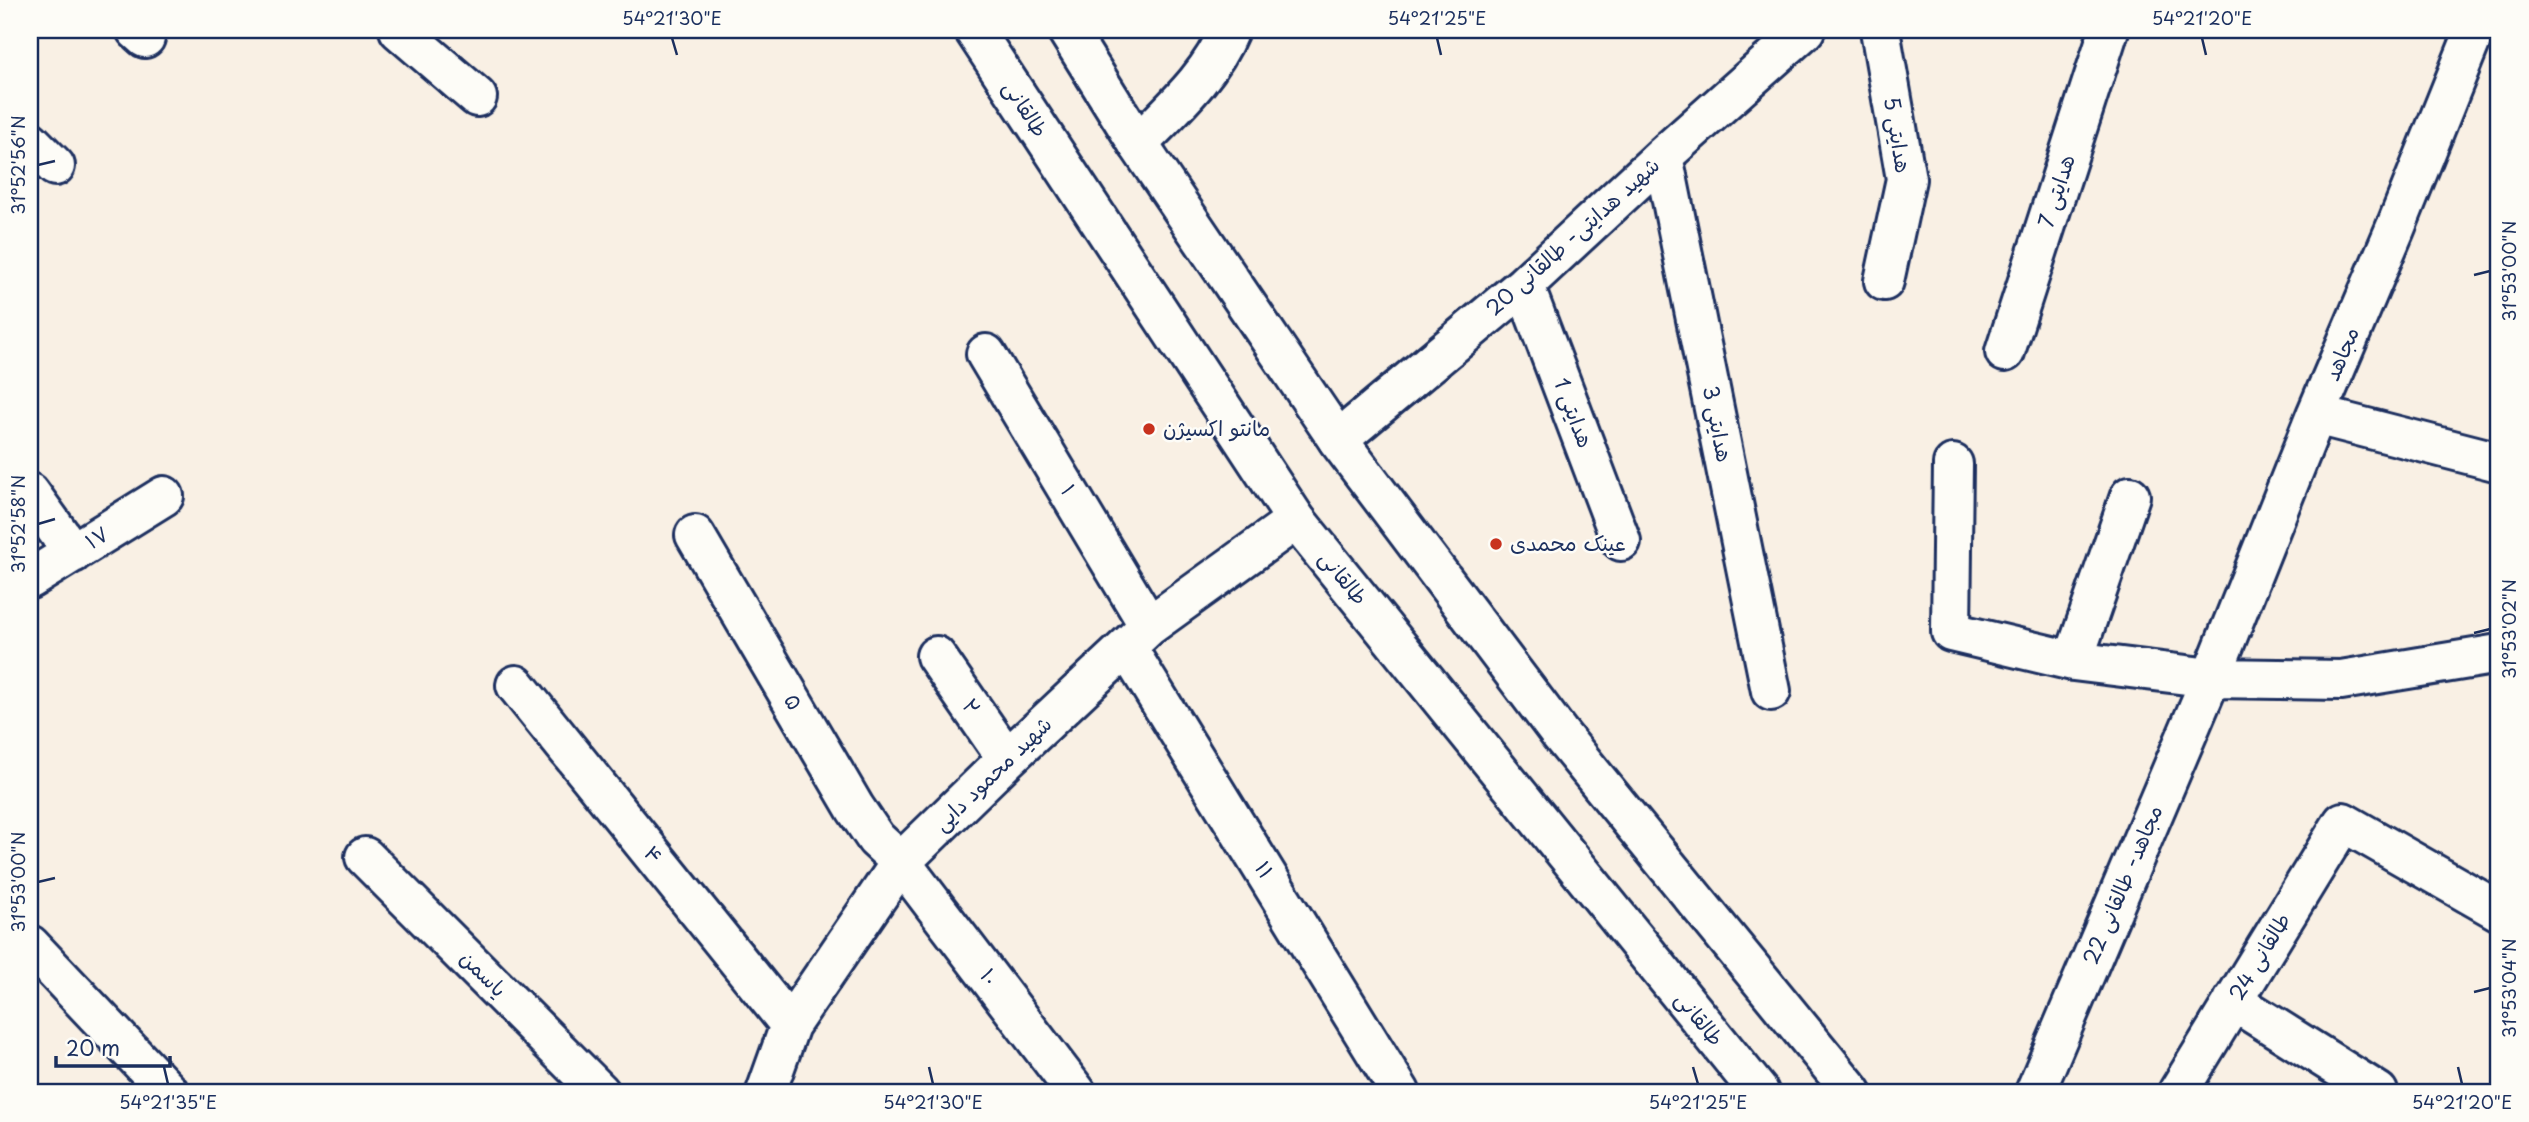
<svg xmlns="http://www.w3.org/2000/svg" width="2529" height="1122" font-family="'Playpen Sans','Playpen Sans Arabic',sans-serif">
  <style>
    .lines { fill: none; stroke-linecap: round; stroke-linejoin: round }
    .minor-casing { stroke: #1b2f5e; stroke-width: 44 }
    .major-casing { stroke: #1b2f5e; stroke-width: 44 }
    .minor { stroke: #fdfcf7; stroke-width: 38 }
    .major { stroke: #fdfcf7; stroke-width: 38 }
    .ticks { fill: none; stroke: #1b2f5e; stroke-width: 2.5 }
    .poi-dot { fill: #c8321e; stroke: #fdfcf7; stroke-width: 2.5 }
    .labels { text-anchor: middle; stroke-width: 5; stroke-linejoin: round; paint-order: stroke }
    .street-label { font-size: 21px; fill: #1b2f5e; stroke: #fdfcf7 }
    .poi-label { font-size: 21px; fill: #1b2f5e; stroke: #fdfcf7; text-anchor: start }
    .neatline { fill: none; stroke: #1b2f5e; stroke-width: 2.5 }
    .ticks-label { font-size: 18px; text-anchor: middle; fill: #1b2f5e }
  </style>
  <rect width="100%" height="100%" fill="#f9f0e4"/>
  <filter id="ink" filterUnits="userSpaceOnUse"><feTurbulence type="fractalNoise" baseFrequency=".0143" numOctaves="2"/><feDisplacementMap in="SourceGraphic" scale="14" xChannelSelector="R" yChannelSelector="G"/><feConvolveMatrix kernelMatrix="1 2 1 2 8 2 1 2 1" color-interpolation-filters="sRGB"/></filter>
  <g filter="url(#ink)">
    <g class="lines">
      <g class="minor-casing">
        <path id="minor" d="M136 30 145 38
          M399 30 477 97
          M1880 30 1906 179 1884 281
          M30 141 55 166
          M1138 144C1173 108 1210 76 1229 30
          M1663 156 1771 691
          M1524 285 1621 541
          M2005 352 2109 30
          M986 354 1149 626
          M2316 415 2499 462
          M1338 440 1524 285 1663 156 1805 30
          M1953 464 1951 632 2073 661 2211 678 2341 680 2499 654
          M30 493 73 553
          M695 535 855 808 876 839 901 862 1076 1092
          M30 579 164 496
          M1127 648 1400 1092
          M936 656 1007 759
          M2073 661 2130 496
          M516 685 790 1025
          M365 857 600 1092
          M30 945 169 1092
          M2233 1001 2378 1092
          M766 1092 790 1025 901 862 1007 759 1149 626 1296 520
          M2035 1092 2211 678 2316 415 2395 229 2475 30
          M2178 1092 2343 822 2499 911"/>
      </g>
      <g class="major-casing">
        <path id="major" d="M974 30 1296 520 1759 1092
          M1067 30 1138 144 1338 440 1559 733 1852 1092"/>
      </g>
      <use href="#minor" class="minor"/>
      <use href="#major" class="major"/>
    </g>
  </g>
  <path class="ticks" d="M672 38 677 55M1437 38 1441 55M2202 38 2206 55M38 165 55 161M2474 275 2490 271M38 524 55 519M2474 633 2490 629M38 882 55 878M2474 992 2490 988M164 1067 168 1084M929 1067 933 1084M1693 1067 1698 1084M2458 1067 2462 1084"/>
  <g class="poi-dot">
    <circle cx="1149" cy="429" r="7"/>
    <circle cx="1496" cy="544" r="7"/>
  </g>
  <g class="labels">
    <g class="street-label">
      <text transform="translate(1025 109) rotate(57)" y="7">طالقانی</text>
      <text transform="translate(1897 135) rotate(81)" y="7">هدایتی 5</text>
      <text transform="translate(2057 191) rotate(-72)" y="7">هدایتی 7</text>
      <text transform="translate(1573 237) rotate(-42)" y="7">شهید هدایتی- طالقانی 20</text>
      <text transform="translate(2342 354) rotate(-67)" y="7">مجاهد</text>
      <text transform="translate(1573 413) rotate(69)" y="7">هدایتی 1</text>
      <text transform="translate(1717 424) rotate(79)" y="7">هدایتی 3</text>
      <text transform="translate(1068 490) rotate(59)" y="7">۱</text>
      <text transform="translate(97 538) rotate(-32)" y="7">۱۷</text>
      <text transform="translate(1343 578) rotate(51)" y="7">طالقانی</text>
      <text transform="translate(793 702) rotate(60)" y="7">۵</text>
      <text transform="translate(971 707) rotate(55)" y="7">۲</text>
      <text transform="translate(993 774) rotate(-44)" y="7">شهید محمود دایی</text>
      <text transform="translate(653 855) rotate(51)" y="7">۴</text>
      <text transform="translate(1264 870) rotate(58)" y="7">۱۱</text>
      <text transform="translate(2123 885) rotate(-67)" y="7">مجاهد- طالقانی 22</text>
      <text transform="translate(2260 957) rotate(-59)" y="7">طالقانی 24</text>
      <text transform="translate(483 974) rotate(45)" y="7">یاسمن</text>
      <text transform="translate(989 977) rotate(53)" y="7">۱۰</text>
      <text transform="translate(1699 1019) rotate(51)" y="7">طالقانی</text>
    </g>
    <g class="poi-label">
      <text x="1163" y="436">مانتو اكسيژن</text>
      <text x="1510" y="551">عینک محمدی</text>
    </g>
  </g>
  <rect width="2529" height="1122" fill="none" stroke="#fdfcf7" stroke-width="77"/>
  <path d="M56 1056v10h114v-10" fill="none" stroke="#1b2f5e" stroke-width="3.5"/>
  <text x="66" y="1056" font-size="21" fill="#1b2f5e" stroke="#fdfcf7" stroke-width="5" paint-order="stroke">20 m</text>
  <rect x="38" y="38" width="2452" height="1046" class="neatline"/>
  <g class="ticks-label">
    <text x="672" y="25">54°21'30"E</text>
    <text x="1437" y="25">54°21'25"E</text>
    <text x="2202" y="25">54°21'20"E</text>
    <text transform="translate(19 165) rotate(-90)" y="6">31°52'56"N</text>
    <text transform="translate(2510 271) rotate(-90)" y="6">31°53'00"N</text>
    <text transform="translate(19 524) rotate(-90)" y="6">31°52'58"N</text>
    <text transform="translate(2510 629) rotate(-90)" y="6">31°53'02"N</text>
    <text transform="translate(19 882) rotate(-90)" y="6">31°53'00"N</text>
    <text transform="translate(2510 988) rotate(-90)" y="6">31°53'04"N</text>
    <text x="168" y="1109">54°21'35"E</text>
    <text x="933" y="1109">54°21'30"E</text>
    <text x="1698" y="1109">54°21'25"E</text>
    <text x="2462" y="1109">54°21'20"E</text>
  </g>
</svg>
